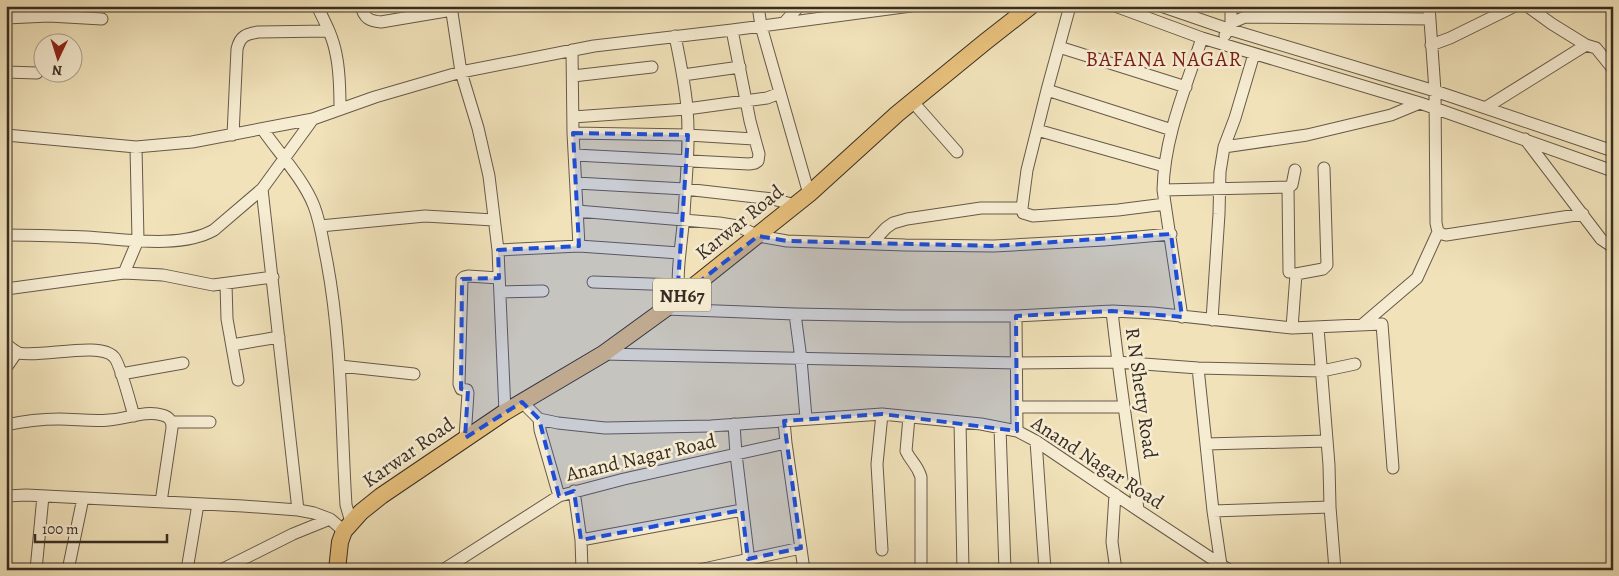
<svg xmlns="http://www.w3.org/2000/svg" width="1619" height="576" font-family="Alegreya,serif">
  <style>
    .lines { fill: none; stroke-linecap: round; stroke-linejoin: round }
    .minor-casing { stroke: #665a49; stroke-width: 13 }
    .highway-casing { stroke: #382d23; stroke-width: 18 }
    .minor { stroke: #f6ecd2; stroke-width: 11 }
    .highway { stroke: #e8c17d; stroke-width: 16 }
    .marked { fill: #1d4ed8; fill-opacity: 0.2; stroke: #1d4ed8; stroke-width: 4; stroke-dasharray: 10 6; stroke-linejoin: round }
    .labels { text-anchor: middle; stroke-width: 5; stroke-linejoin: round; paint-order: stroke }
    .shield { fill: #f6ecd2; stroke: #716658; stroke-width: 1 }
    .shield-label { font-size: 19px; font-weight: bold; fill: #382d23 }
    .street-label { font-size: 20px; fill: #382d23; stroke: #f6ecd2 }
    .neighbourhood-label { font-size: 21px; letter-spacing: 1px; fill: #7a1f14; stroke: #f6ecd2 }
  </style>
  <rect width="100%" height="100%" fill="#f1e2ba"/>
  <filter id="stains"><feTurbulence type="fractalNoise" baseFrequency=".004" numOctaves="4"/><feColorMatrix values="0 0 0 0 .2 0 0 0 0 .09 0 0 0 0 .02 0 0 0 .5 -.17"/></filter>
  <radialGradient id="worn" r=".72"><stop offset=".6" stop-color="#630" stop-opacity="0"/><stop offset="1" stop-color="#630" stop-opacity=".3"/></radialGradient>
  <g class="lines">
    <g class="minor-casing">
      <path id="minor" d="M317 6C325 22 333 37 336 54 340 72 340 91 340 109
        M361 6C364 18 369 21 381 22L452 10
        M451 6 461 72 478 128 489 176 498 250 505 412
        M758 6 761 26 809 194
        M1070 6 1047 90 1027 170 1022 208 1023 213 1033 216 1118 210 1165 204
        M1115 6 1202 38 1420 103 1613 171
        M1161 6 1228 29 1435 91 1613 151
        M1231 6V23
        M1429 6 1435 91 1436 223 1438 232 1442 234 1446 235 1583 214
        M1527 6 1552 24 1586 45 1596 48 1613 69
        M6 18 49 16 102 19
        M784 23 799 6
        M1225 35 1231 23 1245 17 1430 19
        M675 36C680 60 685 84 687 108 690 143 686 179 684 214 682 242 676 270 679 298
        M1431 45 1450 38 1515 6
        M1059 47 1186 87
        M572 50 573 133 579 246
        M6 72 37 73
        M683 75 740 67
        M573 76 652 67
        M1047 90 1172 130
        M912 101 957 152
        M1485 108 1586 45
        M573 117 687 109 767 98 780 93
        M263 130C279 153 304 180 314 206 321 224 323 243 327 262 342 342 341 424 346 505L351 522
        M1037 130 1164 166
        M573 133 688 135 754 139
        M6 135 136 147 192 142 313 119 375 97 461 72 594 46 732 30 911 6
        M233 135 237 49C240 36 246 34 258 32L329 31
        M1525 139 1601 239 1613 247
        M1224 147 1307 135 1391 115 1420 103
        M575 155 749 164 755 163 758 161 759 154 750 121 732 30
        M576 183 685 189 773 199 795 205
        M1288 187 1289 272
        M262 189 298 510
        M1163 190 1288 187 1292 185 1295 170
        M577 211 719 223 738 226 758 236 787 241 905 245 994 246 1104 240 1171 234
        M320 226 425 216 494 220
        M6 235C33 235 60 236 87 237 124 239 181 249 214 230L262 189 313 119
        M871 244 886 228 893 223 907 219 981 208H1022
        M498 250 579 246 679 253
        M124 273 138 240 136 147
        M593 282 678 285
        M226 284 227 319 238 380
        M6 289 124 273 163 275 213 285 273 277
        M500 292 543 291
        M665 309 795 314 900 316H1016L1112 311 1153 313 1292 328 1382 324 1393 468
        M1112 311C1119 378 1130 444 1138 510
        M795 314 801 359 806 418
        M1016 316 1017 431
        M1182 317 1163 190C1164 137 1186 87 1202 38
        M1212 320 1219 214 1220 172 1224 147 1235 118 1254 54
        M1362 325 1417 278 1438 232
        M1292 328 1296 274 1323 269 1327 265 1324 168
        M1318 328 1329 465 1330 507 1335 570
        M6 344C10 347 14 351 19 353 41 358 100 341 114 357 120 363 131 406 134 416
        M232 345 279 337
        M603 354 1016 363 1117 362 1198 368 1322 371 1355 364
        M340 366 414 374
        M6 368 17 352
        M1198 368 1213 511 1221 565
        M121 374 183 363
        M522 402 539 419 558 423 605 428 711 426 882 414 981 424 1017 431 1036 441 1138 510 1229 570
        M1017 407H1123
        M909 417 906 451C911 462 917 464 921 477V570
        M539 419 540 430 559 496
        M172 422H210
        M960 422 963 570
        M734 424 736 454 750 570
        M6 425C24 421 42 419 59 419 76 419 93 422 109 420 127 419 145 410 162 415 170 417 172 421 172 428L161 502
        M1000 428 1005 570
        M465 438 468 393 467 390 461 389 459 384 462 279 464 277 468 276 499 278
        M1036 441 1045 570
        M786 443 804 570
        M1206 444 1327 441
        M574 491 581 540 582 570
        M1115 494 1112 542 1116 570
        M6 496 26 495 243 506 298 510 314 513 330 519 344 531
        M1213 511 1330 507
        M581 540 742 510
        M882 550 877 464 882 414
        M36 570 43 496
        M68 570 83 498
        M187 570 198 504
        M221 570 293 534 330 519
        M443 570 559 496 624 479 786 443 784 421
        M699 570 801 548"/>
    </g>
    <g class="highway-casing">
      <path id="highway" d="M337 570 340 542 344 531 361 512 381 496 505 412 603 354 665 309 809 194 897 114 985 42 1031 6"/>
    </g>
    <use href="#minor" class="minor"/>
    <use href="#highway" class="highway"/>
  </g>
  <path class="marked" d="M573 133 688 135 677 299 758 236 787 241 994 246 1171 234 1182 317 1112 311 1016 316 1017 431 882 414 784 421 801 548 748 559 742 510 581 540 574 491 559 496 539 419 522 402 465 438 468 390 461 389 462 279 499 278 498 250 579 246Z"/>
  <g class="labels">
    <rect class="shield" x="653" y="278.5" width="58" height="33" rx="4"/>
    <g class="shield-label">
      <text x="682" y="302">NH67</text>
    </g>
    <g class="street-label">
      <text transform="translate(739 222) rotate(-39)" y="7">Karwar Road</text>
      <text transform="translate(1142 393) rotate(82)" y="7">R N Shetty Road</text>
      <text transform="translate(408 452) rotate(-35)" y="7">Karwar Road</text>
      <text transform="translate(641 457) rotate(-13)" y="7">Anand Nagar Road</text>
      <text transform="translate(1098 462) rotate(33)" y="7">Anand Nagar Road</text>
    </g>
    <g class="neighbourhood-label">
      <text x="1164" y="66">BAFANA NAGAR</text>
    </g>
  </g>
  <rect width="1619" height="576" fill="none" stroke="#f1e2ba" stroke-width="25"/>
  <rect x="8" y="8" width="1604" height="561" fill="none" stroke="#382d23" stroke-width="2.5"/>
  <rect x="12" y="12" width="1594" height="551" fill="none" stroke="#382d23"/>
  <g transform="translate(58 58) rotate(184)"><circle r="24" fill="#f6ecd2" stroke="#aaa08c"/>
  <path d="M0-4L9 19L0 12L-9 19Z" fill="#8f2418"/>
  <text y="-8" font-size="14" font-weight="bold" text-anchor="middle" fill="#382d23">N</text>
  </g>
  <path d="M35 534v8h132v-8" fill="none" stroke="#382d23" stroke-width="2.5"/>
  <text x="42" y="534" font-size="15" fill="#382d23" stroke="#f6ecd2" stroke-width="4" paint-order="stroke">100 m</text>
  <rect width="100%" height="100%" filter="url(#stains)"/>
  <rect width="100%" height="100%" fill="url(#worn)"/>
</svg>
